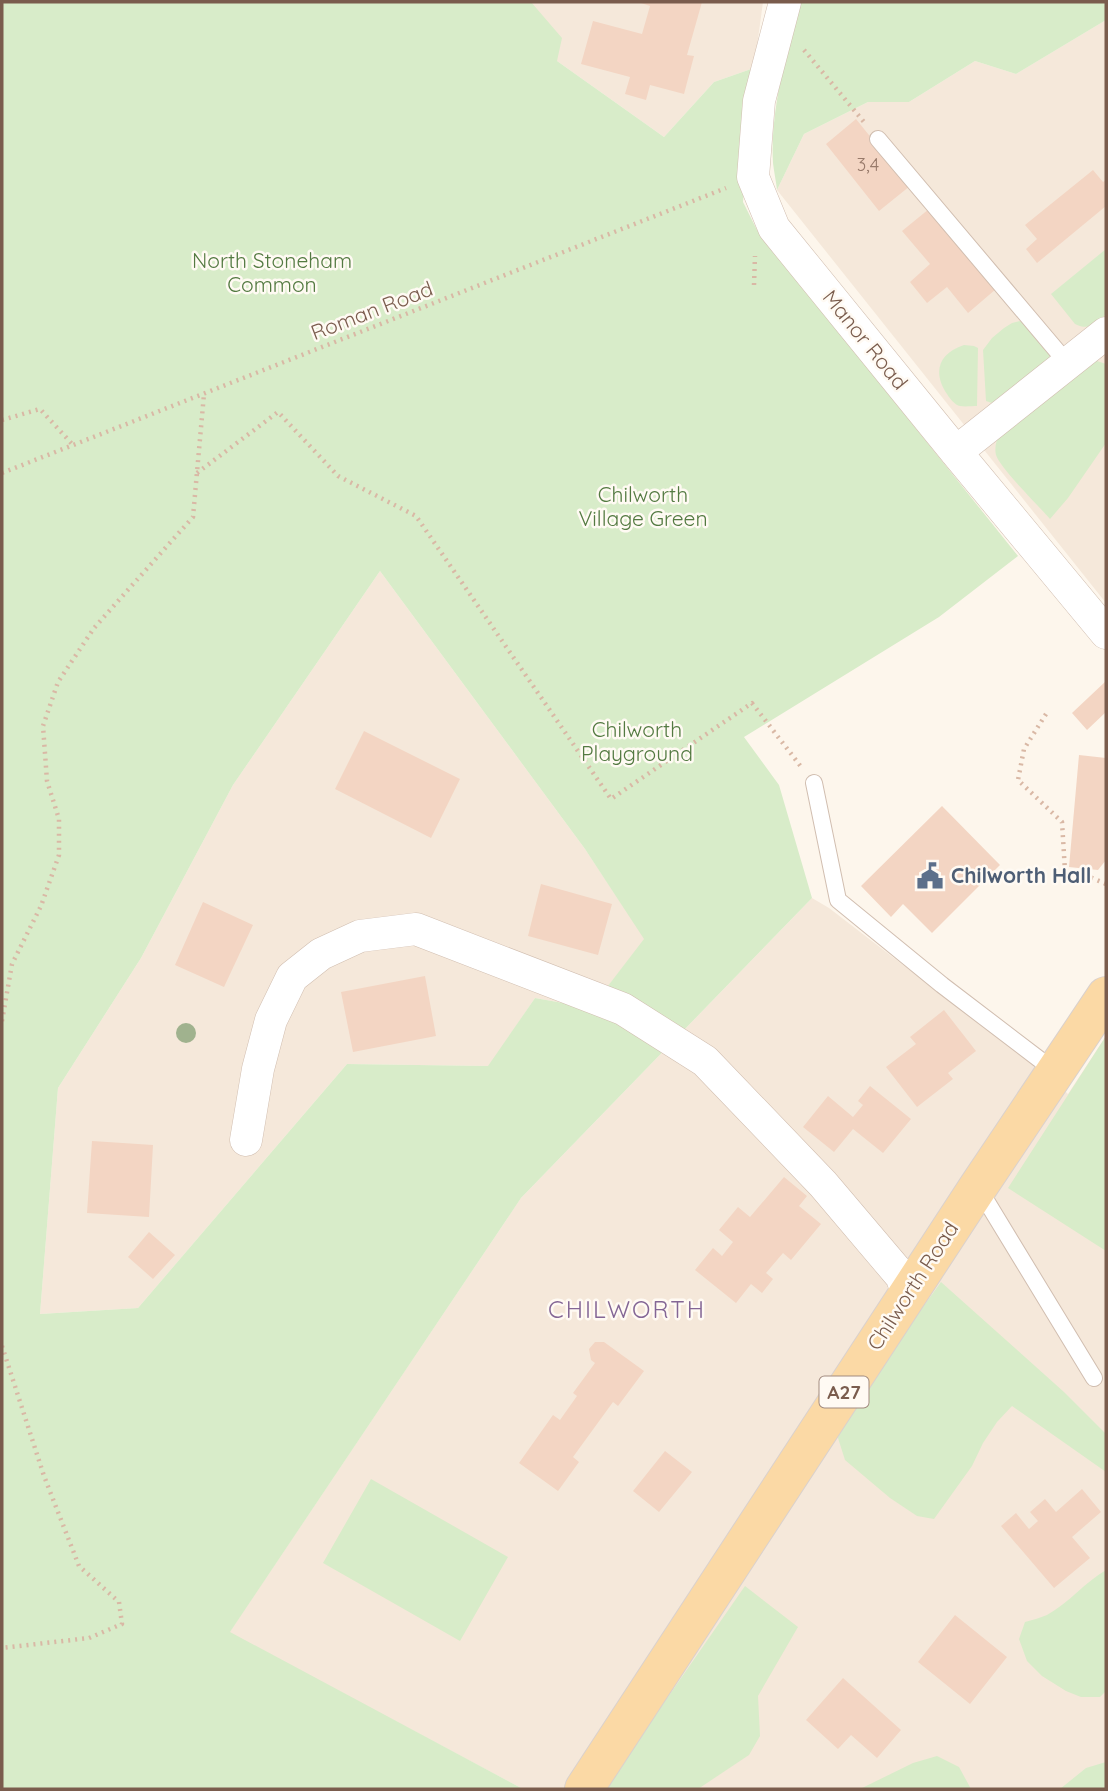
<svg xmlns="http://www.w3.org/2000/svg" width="1108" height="1791" font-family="Quicksand,sans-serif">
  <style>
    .residential { fill: #f5e8da }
    .green { fill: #d8ecc9; fill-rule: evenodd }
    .building { fill: #f3d5c3 }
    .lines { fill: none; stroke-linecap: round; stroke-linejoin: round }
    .service-casing { stroke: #d1beb0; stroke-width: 18 }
    .minor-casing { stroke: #d1beb0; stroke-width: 33 }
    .primary-casing { stroke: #dad1cd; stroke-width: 40 }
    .path { stroke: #d9b8a5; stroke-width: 4.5; stroke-dasharray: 2 5; stroke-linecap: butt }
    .service { stroke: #fff; stroke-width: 16 }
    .minor { stroke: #fff; stroke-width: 32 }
    .primary { stroke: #fbd9a5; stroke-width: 38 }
    .tree { fill: #a0b28e }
    .labels { text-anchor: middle; stroke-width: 5; stroke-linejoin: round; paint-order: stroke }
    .number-label { font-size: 18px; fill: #987a6a }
    .shield { fill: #fffaf3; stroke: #a28b7f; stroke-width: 2 }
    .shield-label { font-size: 19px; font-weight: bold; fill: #7a5c4d }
    .park-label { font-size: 21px; fill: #537a41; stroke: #fffaf3 }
    .street-label { font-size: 21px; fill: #7a5c4d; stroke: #fffaf3 }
    .service-label { font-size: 21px; font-weight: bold; fill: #4e5e75; stroke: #fffaf3; text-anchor: start }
    .quarter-label { font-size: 24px; letter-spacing: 2px; fill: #846695; stroke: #fffaf3 }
  </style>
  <rect width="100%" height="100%" fill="#fdf6ec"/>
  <path class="residential" d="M531 2H763L754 68 714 82 664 137 557 61Z
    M1106 20V603L777 190 804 134 868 102H909L975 61 1016 74Z
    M380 571 585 849 645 939 591 1008 535 998 489 1066 347 1064 138 1308 40 1314 58 1088 141 958 233 785Z
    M812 898 829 908 907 968 1034 1061 1068 1094 1106 1036V1789H523L229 1633 521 1198Z"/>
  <path class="green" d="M2 2H531L562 38 557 61 664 137 714 82 754 68 743 202 757 230 1018 556 939 617 744 737 779 785 812 898 521 1198 230 1632 523 1789H2ZM380 571 585 849 644 939 591 1008 535 998 488 1066 347 1064 138 1308 40 1314 58 1088 141 958 233 785Z
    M798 2H1106V20L1016 74 975 61 909 102H868L804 134 777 190C776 181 774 172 773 163 770 111 787 52 798 2Z
    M1106 249V314C1097 324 1089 331 1075 324L1051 294Z
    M1020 321 1029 327 1051 354C1044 371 1009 395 992 403L986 401 983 350 992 338 1004 328 1012 323Z
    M964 345 974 346 978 348 977 406C972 406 965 407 960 406 955 405 950 399 947 394 932 372 939 353 964 345Z
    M1085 357 1106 364V443L1068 498 1050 519C1039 506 1000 468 996 455 994 447 997 440 999 433Z
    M1106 1036V1251L1008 1188Z
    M941 1282 1064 1392 1106 1434V1472L1012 1406 997 1422 983 1443 972 1466 934 1519 917 1516 890 1498 845 1460 838 1438 842 1419Z
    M371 1479 508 1557 460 1641 323 1563Z
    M1106 1570V1691L1100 1697H1081L1066 1691 1042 1676 1027 1661 1019 1639 1025 1622C1032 1620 1040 1618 1047 1615 1069 1603 1085 1582 1106 1570Z
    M745 1586 798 1627 758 1696 760 1736 749 1755 698 1789H604Z
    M937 1756 959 1767 971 1789H860L913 1763Z
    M1106 1762V1789H1060L1086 1768Z"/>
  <path class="building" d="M638 2H702L687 55 694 56 684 94 650 85 646 100 625 94 630 77 581 64 593 21 642 34 650 6Z
    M856 119 910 186 879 211 826 144Z
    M1093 170 1103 182 1106 180V206L1037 263 1026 249 1037 239 1025 225Z
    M929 209 996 289 968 313 947 287 927 303 910 282 930 264 902 231Z
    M1106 681V712L1087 730 1072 713Z
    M364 731 460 779 431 838 335 789Z
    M1079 755 1106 758V860L1098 870 1069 867Z
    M942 806 1000 865 932 933 903 904 891 917 861 886Z
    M541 884 612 904 598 955 528 936Z
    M203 902 253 925 224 987 175 965Z
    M425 976 436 1036 353 1052 341 992Z
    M944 1010 976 1051 948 1073 953 1079 917 1107 886 1067 916 1044 910 1037Z
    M870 1086 911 1119 883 1153 853 1129 834 1152 803 1127 828 1096 853 1117 863 1105 858 1101Z
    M92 1141 153 1145 149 1217 87 1213Z
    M784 1177 807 1196 799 1206 821 1224 791 1260 783 1253 766 1273 773 1279 762 1293 751 1284 736 1303 695 1270 713 1248 722 1256 733 1242 719 1230 738 1207 750 1217Z
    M149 1232 175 1255 153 1279 128 1257Z
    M595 1342H604L644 1371 618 1406 613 1402 573 1457 579 1462 558 1491 519 1463 553 1415 560 1420 577 1396 573 1393 595 1363 591 1360 589 1349Z
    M665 1451 692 1472 659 1512 633 1491Z
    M1082 1489 1101 1512 1072 1537 1090 1558 1054 1588 1001 1526 1016 1513 1029 1529 1038 1521 1030 1512 1045 1499 1056 1512Z
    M955 1615 1007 1657 970 1704 918 1662Z
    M843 1678 901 1730 877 1758 851 1735 838 1749 806 1720Z"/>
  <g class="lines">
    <g class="service-casing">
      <path id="service" d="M878 139 1068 364
        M814 783 838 900 942 985 1056 1072
        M979 1189 1094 1378"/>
    </g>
    <g class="minor-casing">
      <path id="minor" d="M785 2 759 101 753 177 774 228 956 452 1106 633
        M956 452 1106 333
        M246 1140 258 1069 271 1020 292 977 321 954 360 936 416 929 623 1009 705 1061 823 1184 901 1276 908 1293"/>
    </g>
    <g class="primary-casing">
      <path id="primary" d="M584 1789 978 1187 1106 996"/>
    </g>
    <path class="path" d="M804 50 864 122
      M754 285 755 256
      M2 420 40 409 73 445
      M2 473 726 188
      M197 473 278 412 338 476 416 516 611 799 752 703 802 768
      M1046 714 1024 749 1018 780 1062 822 1065 871 1083 874 1106 884
      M2 1021 12 964 41 906 59 855V819L47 781 43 726 58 682 94 628 193 517 204 394
      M2 1346 44 1476 79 1566 119 1602 122 1624 89 1638 2 1648"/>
    <use href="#service" class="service"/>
    <use href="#minor" class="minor"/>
    <use href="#primary" class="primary"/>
  </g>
  <circle class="tree" cx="186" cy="1033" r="10"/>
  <defs>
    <g id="civic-bare" transform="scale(2.1)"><path d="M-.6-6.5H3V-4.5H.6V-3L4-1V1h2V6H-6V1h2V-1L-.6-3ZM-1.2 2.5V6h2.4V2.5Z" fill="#5c6f8a" stroke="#fffaf3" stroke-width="2.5" paint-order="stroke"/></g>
  </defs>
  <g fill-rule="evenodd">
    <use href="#civic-bare" x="930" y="876"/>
  </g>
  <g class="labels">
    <g class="number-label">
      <text x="868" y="171">3,4</text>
    </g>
    <rect class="shield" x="819.5" y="1376.5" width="49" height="31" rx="5"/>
    <g class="shield-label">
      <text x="844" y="1399">A27</text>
    </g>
    <g class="park-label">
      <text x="272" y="268">North Stoneham<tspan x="272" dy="24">Common</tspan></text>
      <text x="643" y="502">Chilworth<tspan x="643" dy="24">Village Green</tspan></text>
      <text x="637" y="737">Chilworth<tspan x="637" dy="24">Playground</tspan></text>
    </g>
    <g class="street-label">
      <text transform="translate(372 311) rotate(-21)" y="7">Roman Road</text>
      <text transform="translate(865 340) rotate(51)" y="7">Manor Road</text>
      <text transform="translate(913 1286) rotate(-57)" y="7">Chilworth Road</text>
    </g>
    <g class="service-label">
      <text x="951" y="883">Chilworth Hall</text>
    </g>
    <g class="quarter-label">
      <text x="627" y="1318">CHILWORTH</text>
    </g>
  </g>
  <rect width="1108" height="1791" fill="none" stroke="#7a5c4d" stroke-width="7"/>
</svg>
